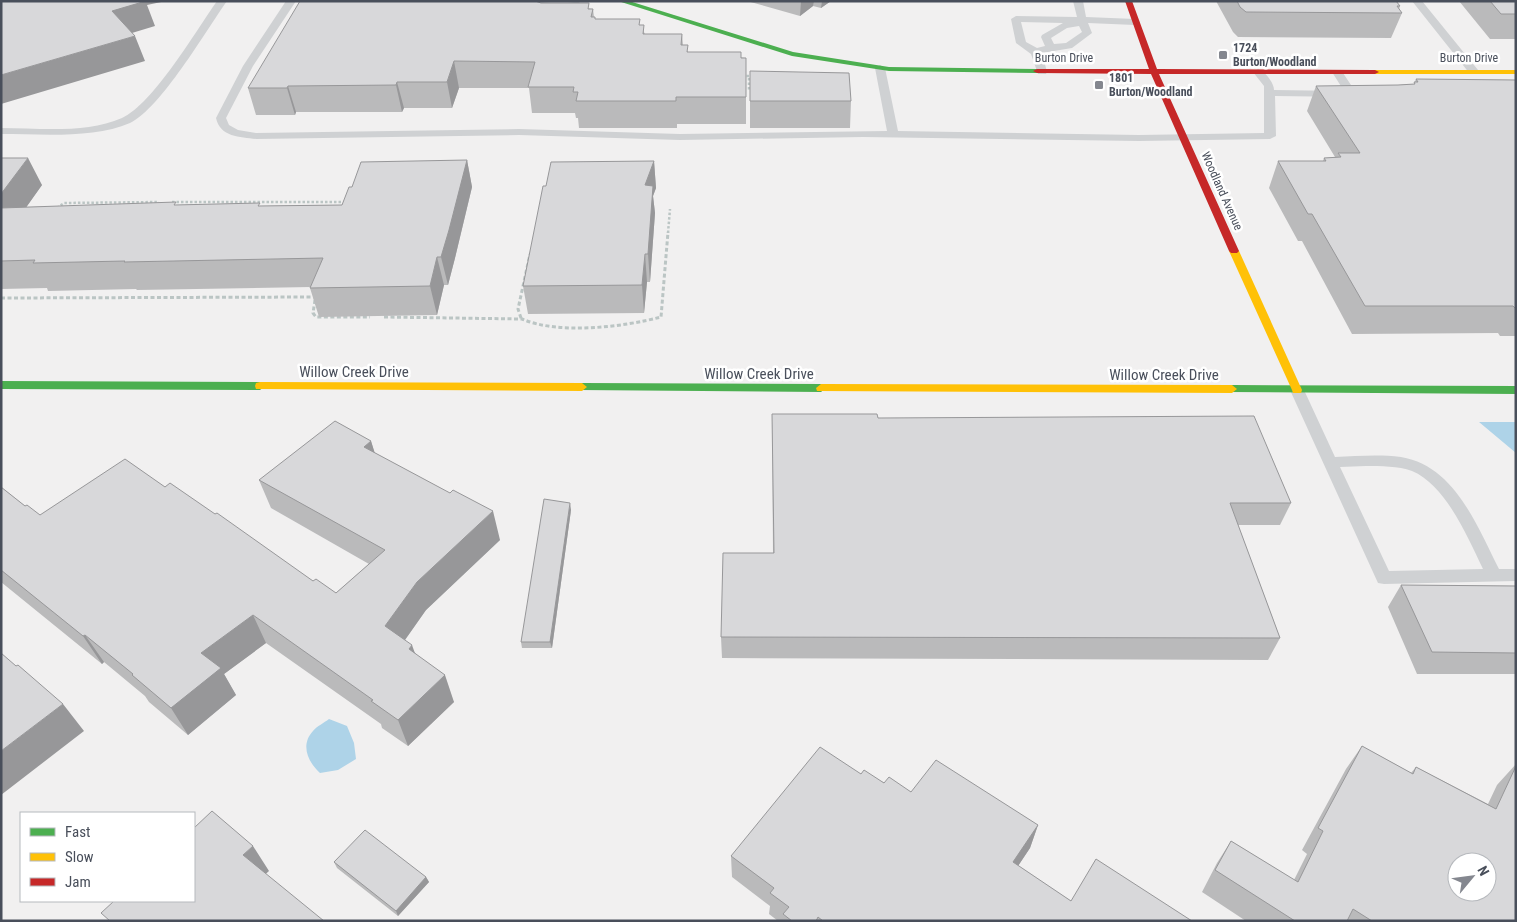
<svg xmlns="http://www.w3.org/2000/svg" width="1517" height="922" font-family="'Roboto Condensed',sans-serif">
  <style>
    .water { fill: #aed3e8 }
    .lines { fill: none; stroke-linecap: round; stroke-linejoin: round }
    .path-far1 { stroke: #bbc5c4; stroke-width: 2.5; stroke-dasharray: 2.5 2; stroke-linecap: butt }
    .path { stroke: #bbc5c4; stroke-width: 3; stroke-dasharray: 4 2.5; stroke-linecap: butt }
    .lane { fill: #cfd1d3; fill-rule: evenodd }
    .fast { fill: #4caf50; fill-rule: evenodd }
    .slow { fill: #ffc107; fill-rule: evenodd }
    .jam { fill: #c62828; fill-rule: evenodd }
    .wall { fill: #bababb }
    .shaded-wall { fill: #979799 }
    .building { fill: #d8d8da; stroke: #979799; fill-rule: evenodd }
    .poi-dot { fill: #84878f; stroke: #fff; stroke-width: 2 }
    .labels { text-anchor: middle; stroke-width: 5; stroke-linejoin: round; paint-order: stroke }
    .far-poi-label { font-size: 12px; font-weight: bold; fill: #494f5b; stroke: #fff; text-anchor: start }
    .far-street-label { font-size: 12px; fill: #494f5b; stroke: #fff }
    .street-label { font-size: 15px; fill: #494f5b; stroke: #fff }
  </style>
  <rect width="100%" height="100%" fill="#f1f0f0"/>
  <path class="water" d="M1479 422H1516V453Z
    M329 719 347 726 354 743 356 759 338 770 320 773C308 762 300 745 313 731 317 726 324 723 329 719Z"/>
  <g class="lines">
    <path class="path-far1" d="M742 76H749V90H753
      M172 202H346
      M57 208 64 203 159 202
      M668 233 670 209"/>
    <path class="path" d="M1 298 316 297
      M315 300 313 313 316 317H370
      M384 317 522 319C559 335 623 327 661 317L668 232
      M521 318 518 309 530 254"/>
    <path class="lane" d="M217 1H227C205 32 161 108 130 123 94 139 40 134 1 134V128C39 128 86 134 122 118 153 104 196 31 217 1Z
      M286 1H296L253 66 226 118 229 125 238 130 256 133 519 129 680 134 887 131 875 68 880 65 885 68 898 131 1139 135 1264 133V86L1253 72 1258 69C1265 71 1274 83 1274 90L1344 91 1332 72 1333 70H1341L1357 94 1352 97 1275 96 1276 136 1270 139 1139 141 863 137 680 140 519 135 256 139C240 137 220 137 216 118L243 66Z
      M532 1 561 4 581 1C568 13 546 11 532 1Z
      M1073 1H1083L1086 17 1135 19 1140 22 1135 25 1088 23 1092 33 1072 48 1042 53 1047 72 1046 74H1038L1031 54 1016 43 1011 19 1016 16 1077 17ZM1021 22 1063 23 1042 35 1041 37 1045 46 1037 48 1026 42ZM1079 26 1082 32 1066 43 1054 44 1051 38 1067 28Z
      M1412 1H1422L1478 70V74H1470Z
      M1297 385 1304 390 1335 457C1357 456 1379 454 1401 457 1455 466 1477 526 1499 569H1516V581L1384 584 1378 583 1290 390ZM1366 466C1381 466 1398 466 1412 471 1446 485 1468 538 1483 569L1389 571 1340 467Z"/>
    <path class="fast" d="M618 1H629L793 52 889 67 1037 69 1041 71 1037 73 889 71 792 56Z
      M1 381 260 382 265 386 260 390 1 389Z
      M582 383 821 384 826 388 821 392 578 390 577 387Z
      M1232 385 1516 386V394L1228 392 1227 389Z"/>
    <path class="slow" d="M1372 70H1516V74H1372Z
      M1234 248 1239 251 1302 390 1301 393H1293L1292 390 1229 251Z
      M260 382 582 383 587 387 582 391 256 389 255 386 256 383Z
      M821 384 1232 385 1237 389 1232 393 817 391 816 388Z"/>
    <path class="jam" d="M1125 1H1132L1157 69 1375 70 1379 72 1375 74H1159L1239 251 1237 253H1231L1229 251 1151 74 1037 73 1033 71 1037 69H1149Z"/>
  </g>
  <path class="wall" d="M747 1H831L821 8 813 6 800 16Z
    M1216 1H1396L1400 6 1399 9 1402 13 1391 38 1238 37 1233 32Z
    M1459 1H1516V39H1490Z
    M541 3 593 9 594 17H595V19L640 25 645 34H682L683 45 688 52 746 58V124H677V128H579L578 118H576L575 113H532L529 88H459L452 108H404L402 112H296L295 115H256L248 88Z
    M750 71 851 101 850 128H750Z
    M1416 79 1516 80V336H1500L1498 333 1352 334 1302 241H1298L1269 188 1278 161H1323L1324 158 1335 157 1307 111 1316 86 1398 85 1414 84Z
    M1 158 42 185 26 207 178 205 261 206 342 205 352 187 467 160 472 187 455 258 448 285H444L437 315 319 317 310 288 311 287 137 290 136 289 48 291 47 288 1 289Z
    M654 161 656 188 653 196 655 213 650 282H647L644 313 528 314 523 286 546 186Z
    M772 414 878 418 1291 503 1280 525H1238L1280 638 1268 660 722 658 721 637 773 553Z
    M371 441 374 452 500 540 426 610 405 640 454 702 408 746 382 728 381 724 266 643 224 674 236 695 188 735 149 702 145 696 104 662 102 664 1 582V487L25 506 40 515 165 487 313 581 336 593 369 564 271 508 259 480Z
    M571 510 552 648H522L521 642Z
    M1401 585 1516 586V674H1417L1388 607Z
    M1362 746 1411 773 1416 767 1488 804 1497 785 1516 764V921H1246L1202 892 1217 863 1231 841 1294 880 1307 854 1302 850 1346 769Z
    M861 774 911 792 1038 825 1030 848 1018 866 1071 901 1192 921H778L769 914 770 906 732 877 731 856Z
    M334 862 426 877 429 882 398 916 337 868Z"/>
  <path class="shaded-wall" d="M133 1H166L147 5 155 26 122 36 112 11Z
    M801 1H814L813 6 800 16Z
    M822 1H831L821 8Z
    M135 36 145 61 1 104V75Z
    M454 61 459 88 452 108 447 82Z
    M397 82 404 108 402 112 396 85Z
    M288 86 296 112 295 115 287 88Z
    M28 158 42 185 6 236 1 227V194Z
    M467 160 472 187 455 258 448 285 441 257Z
    M654 161 656 188 653 196 655 213 650 282 648 254 645 185Z
    M645 254 647 282 644 313 642 285Z
    M437 257 444 285 437 315 430 286Z
    M371 441 380 469 364 447Z
    M570 503 571 510 552 648 550 642Z
    M493 511 500 540 426 610 395 654 385 626 417 582Z
    M253 615 266 643 224 674 236 695 188 735 171 708 201 653Z
    M85 635 104 662 102 664 83 636Z
    M412 645 422 673 409 649Z
    M445 675 454 702 408 746 398 720Z
    M63 704 84 731 1 795V751Z
    M1038 825 1030 848 1006 884 1013 862Z
    M253 846 269 871 259 880 243 855Z
    M426 877 429 882 398 916 396 911Z"/>
  <path class="building" d="M1 1H146L112 11 135 36 1 75Z
    M300 1H535L541 3H589L588 9H593L591 17H595V19H640L639 25H644L643 34H682L681 45H688L687 52H741V58H746V97H676V101H576L578 92H573L574 87H528L535 62 454 61 447 82H397L396 85 288 86 287 88H248Z
    M1237 1H1396L1400 6H1397L1402 13 1246 12 1240 7Z
    M1490 1H1516V14H1501Z
    M750 71 849 73 851 101H750Z
    M1416 79 1516 80V309L1513 306H1365L1312 214H1308L1278 161H1326L1324 158 1341 157 1338 153H1360L1316 86 1398 85 1415 84 1414 82H1418Z
    M1 158H28L1 194Z
    M467 160 449 230 441 257H437L430 286 310 288 323 258 124 262 125 261 33 263 35 260 1 261V208L176 202 174 205 260 203 258 206 342 205 349 187H352L361 162Z
    M654 161 645 185 653 186 648 254H645L642 285 523 286 543 186H546L551 162Z
    M772 414H877L878 418 1254 416 1291 503H1230L1280 638 721 637 723 553H774Z
    M335 421 371 441 364 447 450 493 453 490 493 511 417 582 385 626 412 645 409 649 445 675 398 720 371 701 373 700 253 615 201 653 221 668 171 708 132 675 133 674 85 635 83 636 1 570V487L25 506 27 505 40 515 125 459 165 487 170 483 215 514 217 513 313 581 316 579 336 593 385 550 259 480Z
    M544 499 570 503 550 642H521Z
    M1401 585 1516 586V653L1432 652Z
    M1 653 16 666 18 665 63 704 1 751Z
    M1362 746 1413 774 1416 767 1496 809 1516 766V921H1372L1353 909 1347 921H1295L1215 870 1231 841 1298 882 1323 831 1318 828ZM1457 862H1487V892H1457Z
    M820 747 861 774 864 770 884 783 889 777 911 792 936 760 1038 825 1013 862 1071 901 1096 859 1192 921H823L818 917 816 921H792L783 914 789 907 770 893 774 888 731 856Z
    M212 811 253 846 243 855 324 921H110L101 913 114 901H194V828Z
    M365 830 426 877 396 911 334 862Z"/>
  <g class="poi-dot">
    <rect x="1218" y="50" width="10" height="10" rx="2.5"/>
    <rect x="1094" y="80" width="10" height="10" rx="2.5"/>
  </g>
  <g class="labels">
    <g class="far-poi-label">
      <text x="1233" y="52">1724<tspan x="1233" dy="14">Burton/Woodland</tspan></text>
      <text x="1109" y="82">1801<tspan x="1109" dy="14">Burton/Woodland</tspan></text>
    </g>
    <g class="far-street-label">
      <text x="1064" y="62">Burton Drive</text>
      <text x="1469" y="62">Burton Drive</text>
      <text transform="translate(1222 191) rotate(66)" y="4">Woodland Avenue</text>
    </g>
    <g class="street-label">
      <text x="354" y="377">Willow Creek Drive</text>
      <text x="759" y="379">Willow Creek Drive</text>
      <text x="1164" y="380">Willow Creek Drive</text>
    </g>
  </g>
  <rect width="1517" height="922" fill="none" stroke="#494f5b" stroke-width="5"/>
  <rect x="20" y="812" width="175" height="90" fill="#ffffff" stroke="#b6b9bd"/>
  <rect x="30" y="828" width="25" height="8" fill="#4caf50" stroke="#b6b9bd"/>
  <text x="65" y="837" font-size="15" fill="#494f5b">Fast</text>
  <rect x="30" y="853" width="25" height="8" fill="#ffc107" stroke="#b6b9bd"/>
  <text x="65" y="862" font-size="15" fill="#494f5b">Slow</text>
  <rect x="30" y="878" width="25" height="8" fill="#c62828" stroke="#b6b9bd"/>
  <text x="65" y="887" font-size="15" fill="#494f5b">Jam</text>
  <g transform="translate(1472 877) rotate(61)"><circle r="24" fill="#ffffff" stroke="#b6b9bd"/>
  <path d="M0-4L9 19L0 12L-9 19Z" fill="#84878f"/>
  <text y="-8" font-size="14" font-weight="bold" text-anchor="middle" fill="#494f5b">N</text>
  </g>
</svg>
